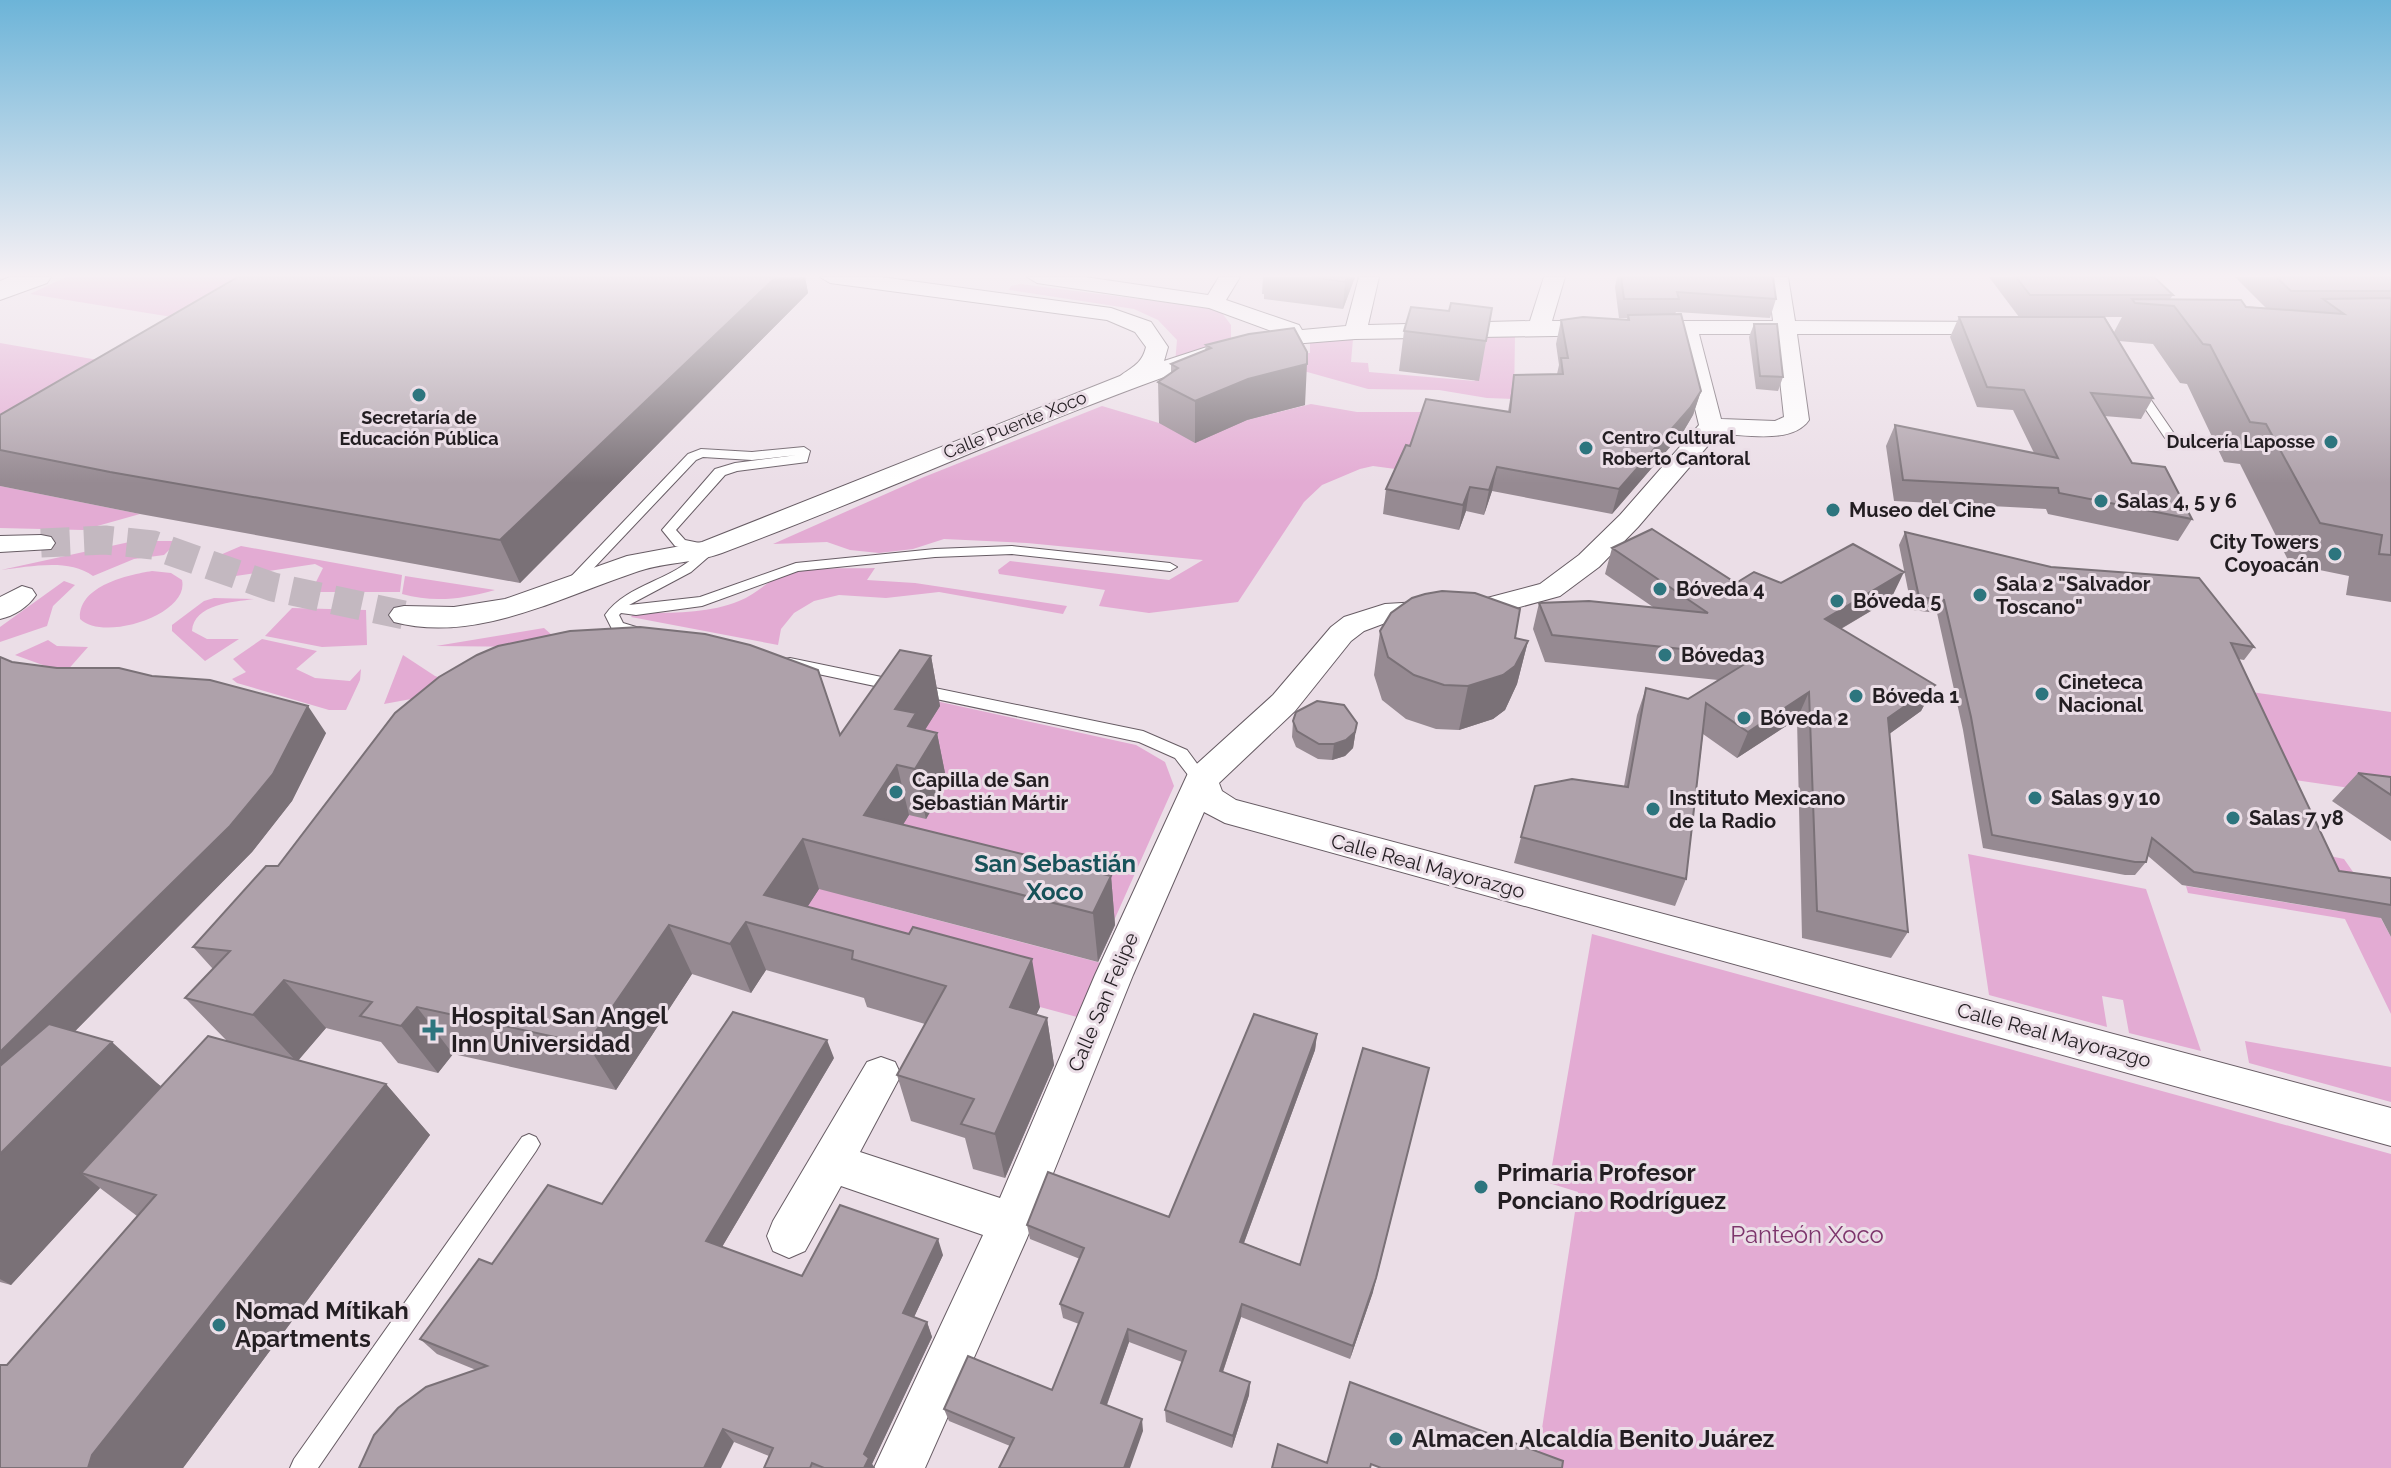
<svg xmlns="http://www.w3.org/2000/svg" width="2391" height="1468" font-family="Raleway,sans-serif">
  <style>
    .green { fill: #e3abd3 }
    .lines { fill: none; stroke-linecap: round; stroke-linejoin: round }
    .minor-tunnel { stroke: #c3b8c0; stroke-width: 29; stroke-dasharray: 29 14; stroke-linecap: butt }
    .service-casing { stroke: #675c64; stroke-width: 2 }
    .minor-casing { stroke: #675c64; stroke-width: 2 }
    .secondary-casing { stroke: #675c64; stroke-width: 2 }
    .service { fill: #fff; fill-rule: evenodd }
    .minor { fill: #fff; fill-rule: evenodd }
    .secondary { fill: #fff; fill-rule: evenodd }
    .wall { fill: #968a92; fill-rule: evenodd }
    .shaded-wall { fill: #7a7177 }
    .building { fill: #aea1aa; stroke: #7a7177; stroke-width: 2 }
    .poi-dot { fill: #2d757e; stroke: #ebdee7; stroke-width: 3 }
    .labels { text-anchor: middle; stroke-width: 6; stroke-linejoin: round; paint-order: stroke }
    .far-poi-label { font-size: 18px; font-weight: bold; fill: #231e22; stroke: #ebdee7 }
    .far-street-label { font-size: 18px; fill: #231e22; stroke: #ebdee7 }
    .poi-label { font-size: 20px; font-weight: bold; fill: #231e22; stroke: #ebdee7; text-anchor: start }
    .street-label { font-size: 20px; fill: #231e22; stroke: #ebdee7 }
    .quarter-label { font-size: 24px; font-weight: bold; fill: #175259; stroke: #ebdee7 }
    .near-poi-label { font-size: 24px; font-weight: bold; fill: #231e22; stroke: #ebdee7; text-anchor: start }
    .near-park-label { font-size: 24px; fill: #7d356c; stroke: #ebdee7 }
  </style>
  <rect width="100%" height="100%" fill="#ebdee7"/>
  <path class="green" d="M66 277H321L209 323 30 294Z
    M1020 284 1219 309 1231 325V342L1175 363 1177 340 1158 320 1134 309 1009 290 1011 286Z
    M1515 333 1514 399 1487 398 1439 390 1368 389 1293 368 1299 353H1310V343L1353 339 1351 362 1368 363 1369 372 1475 381 1463 339Z
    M0 343 167 372 0 475Z
    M1311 404 1357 412H1508L1403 470 1373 466 1360 469 1322 485 1304 502 1238 602 1149 613 1099 606 1105 590 999 574 998 570 1010 561 1169 580 1203 560 1027 543 944 539 913 549 879 553 850 550 827 542 773 544 924 477 1102 406 1159 423 1247 420Z
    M0 486 140 514 83 530 0 528Z
    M134 541H178L164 555 134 559 93 576C68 558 29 567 1 570Z
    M241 546 402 575 400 592H311L323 568 315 564 222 578 224 570 213 558Z
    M875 568 867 580 915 583 1067 606 1063 614 939 592 886 598 839 595 814 601 794 613 781 629 778 645 631 617 634 613C667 613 708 614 739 601 757 594 768 579 788 574 814 566 848 569 875 568Z
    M152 571 171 573 182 580C190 615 103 642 80 619 78 586 127 575 152 571Z
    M405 576 495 590C463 599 434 603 402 594Z
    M64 581 75 585 53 606 47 626 0 642V627Z
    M214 598 254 599C233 602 194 604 192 631L207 639H239L205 661 172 631V625L204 601Z
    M292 608 366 610 367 645 322 647 265 636Z
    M544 628 561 643 550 647 436 646Z
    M262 639 317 651 296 669 315 678 350 681 361 669 360 680 346 710H329L237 683 232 679 246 672 233 659Z
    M48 640 57 646 88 647 65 673 15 655Z
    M403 655 435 676 471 688 384 704Z
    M2244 691 2391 712V794L2288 779Z
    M913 696 1136 745 1165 762 1174 786 1112 925 857 899 1101 963 1077 1017 925 976 783 944Z
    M2311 852 2344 859 2365 889 2391 937V1014L2345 919 2188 893 2186 886 2338 911Z
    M1968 854 2146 889 2201 1051 2129 1033 2123 1000 2102 996 2107 1027 1989 995Z
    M1592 934 2391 1154V1468H1536L1578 1192 1549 1183Z
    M2245 1041 2391 1067V1102L2249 1063Z"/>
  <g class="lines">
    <path class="minor-tunnel" d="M41 543 105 540 153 545 273 587 404 615"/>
    <g class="service-casing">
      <path id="service" d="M2138 385 2142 387 2177 438 2175 441 2171 442 2165 438 2132 389Z
        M804 447 810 451 807 462 737 471 725 475 676 530 685 540 714 546 716 549 714 552 691 572 629 605 700 597 796 563 935 549 1012 546 1170 563 1177 567 1170 571 1012 554 935 557 798 571 702 606 636 615 621 613 619 615 623 623 646 630 648 633 646 636 641 638 612 629 605 615C628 583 673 581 699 552L675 546 662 530 715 469 735 463 797 455 752 460 703 457 696 460 574 589 569 590 562 586 688 454 701 449 752 452Z
        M790 658 1143 731 1187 750 1209 780 1207 784H1195L1175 758 1139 742 785 667 782 663 785 659Z
        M529 1134 536 1137 540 1144 536 1151 318 1468H290L294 1459 522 1137Z"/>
    </g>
    <g class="minor-casing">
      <path id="minor" d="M820 277H881L1111 308 1151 322 1168 347 1164 361 1210 346 1218 348 1221 353 1218 358C1050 415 889 491 722 553 696 563 666 562 639 571 563 596 476 644 394 622L389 615 394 608 404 606 454 607 505 599 627 556 702 542 1120 376C1132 367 1142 364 1146 347L1135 332 1107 320 830 283Z
        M1027 277H1085L1208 295 1219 277H1240L1226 300 1299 325 1302 330 1346 326 1359 277H1379L1368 325 1530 321 1544 277H1565L1552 321H1773L1768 277H1788L1795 321 2004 322 2007 327 2004 332 1996 334H1797L1809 420C1792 445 1744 434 1718 434L1638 527 1599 567 1560 596 1487 616 1388 622 1364 631 1351 641 1295 711 1219 783 1222 791 1236 800 2391 1108V1146L1225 823 1204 812 1133 975 1027 1238 925 1468H874L983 1235 841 1186 805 1251 789 1258 773 1251 767 1236 773 1221 867 1062 881 1057 895 1062 901 1075 860 1152 1000 1198 1095 975 1189 771 1273 695 1331 627 1344 617 1385 604 1487 598 1540 584 1579 555 1620 515 1699 425 1677 334 1355 339 1255 347 1244 340 1247 335 1274 332 1209 308 1037 283ZM1699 334H1775L1784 417 1775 421 1721 419Z
        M41 535 51 537 55 543 51 549 0 552V536Z
        M22 586 32 589 36 595C28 607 14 616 0 619V597Z"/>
    </g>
    <g class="secondary-casing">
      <path id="secondary" d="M10 277H51L47 283 0 300V281Z"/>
    </g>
    <use href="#service" class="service"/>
    <use href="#minor" class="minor"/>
    <use href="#secondary" class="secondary"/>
  </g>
  <path class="wall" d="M238 277H805L808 293 520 583 140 514 0 486V415Z
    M1263 277H1355L1343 309 1264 299V294H1262Z
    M1617 277H1773L1776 299 1770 318 1676 312 1675 314 1701 391 1693 415 1683 432 1612 514 1492 491 1484 515 1466 511 1459 530 1383 514 1386 489 1410 446 1508 412 1514 375 1557 374 1559 365 1556 344 1561 320H1627V318H1619L1615 287Z
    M1989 277H2154L2173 295 2170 299 2266 308 2235 277H2390L2391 279V602L2346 595 2349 576 2290 564 2240 464 2224 462 2187 384 2180 383 2153 344 2119 341 2153 398 2141 419 2104 416 2132 463 2192 519 2178 541 2048 514 2046 509 1894 501 1886 446 1895 425 2034 453 2013 410 1977 407 1950 337 1959 317H2019ZM2105 317H2122L2114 332Z
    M1492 308 1479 381 1399 371 1404 331 1449 311Z
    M1754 324 1783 377 1778 391 1756 389 1749 337Z
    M1206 345 1305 405 1247 420 1195 443 1159 423 1158 382 1171 373V364L1205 350Z
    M1905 532 2254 647 2244 660 2238 659 2339 871 2391 878V937L2381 918 2182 885 2148 856 2146 862 2135 875H2125L1983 848 1963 730 1937 613 1912 610 1899 545Z
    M1612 548 1736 583H1781L1891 599 1841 629 1935 685 1921 711 1889 734 1908 932 1891 958 1802 938 1797 719 1737 758 1703 734 1686 879 1675 906 1514 863 1535 786H1624L1637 715 1646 688 1688 699 1718 680 1545 662 1533 629 1539 603 1653 607 1605 574Z
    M1380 631 1515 638 1528 641 1517 684 1505 710 1493 719 1459 730 1436 729 1406 719 1382 700 1374 675Z
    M931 656 940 706 925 730 937 733 947 783 926 819 909 815 903 825 1111 876 1115 925 1098 962 819 889 807 907 1040 1007 1036 1015 1047 1018 1054 1065 1005 1178 973 1169 965 1138 911 1121 897 1075 925 1024 867 1007 864 998 766 970 751 993 692 974 616 1090 453 1054 438 1073 398 1063 381 1042 326 1028 298 1060 386 1084 430 1135 183 1468H0L7 1365 137 1216 100 1188 11 1285 0 1282V657L12 662 326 733 292 801 252 852 75 1031 161 1086 227 1041 185 998 213 969 193 947 278 866 840 735Z
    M1293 721 1357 723 1353 748 1345 756 1332 760 1318 759 1296 747 1292 737Z
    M2358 773 2391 777V841L2332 801Z
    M1317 1034 1315 1050 1244 1243 1373 1292 1350 1359 1241 1317 1223 1372 1250 1382 1249 1395 1232 1448 1166 1422 1165 1410 1182 1362 1129 1342 1107 1405 1143 1431 1010 1446 949 1421 944 1409 1052 1390 1079 1324 1063 1318 1060 1304 1080 1259 1030 1239 1027 1225 1169 1217Z
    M834 1058 722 1247 802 1276 943 1255 914 1317 927 1322 932 1337 872 1464 875 1468H764L769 1456 734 1442 476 1370 437 1354 420 1339 492 1264 602 1204Z"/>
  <path class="shaded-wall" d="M776 277H805L808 293 520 583 500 540Z
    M1347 277H1355L1343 309 1345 282Z
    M1307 364 1305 405 1247 420 1195 443V401L1248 379Z
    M1701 391 1693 415 1683 432 1612 514 1619 489Z
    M1497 467 1492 491 1484 515 1489 490Z
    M1470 487 1466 511 1459 530 1463 505Z
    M1904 572 1891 599 1813 645 1825 619Z
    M1528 641 1517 684 1505 710 1493 719 1459 730 1468 686Z
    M931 656 940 706 921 736 937 733 947 783 926 819 915 769 895 709Z
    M1935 685 1921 711 1874 745 1888 718Z
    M1809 692 1797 719 1737 758 1748 732Z
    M308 706 326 733 292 801 252 852 15 1092 0 1103V1052Z
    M1357 723 1353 748 1345 756 1332 760 1334 744Z
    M897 765 909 815 881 859 864 815Z
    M803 839 819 889 790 934 764 895Z
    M1111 876 1115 925 1098 962 1093 913Z
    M746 922 766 970 751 993 730 944Z
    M669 925 692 974 616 1090 587 1044Z
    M1032 959 1040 1007 1018 1054 1010 1007Z
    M284 980 326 1028 297 1062 253 1015Z
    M417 1007 453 1054 438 1073 401 1026Z
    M1047 1018 1054 1065 1005 1178 995 1134Z
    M1317 1034 1315 1050 1239 1256 1240 1242Z
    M827 1040 834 1058 716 1257 706 1241Z
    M112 1042 179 1103 81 1173 100 1188 11 1285 0 1279V1154Z
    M1429 1068 1373 1292 1350 1359 1353 1346Z
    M386 1084 430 1135 183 1468H88L92 1455Z
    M938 1239 943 1255 909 1328 903 1313Z
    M1242 1304 1241 1317 1219 1383 1220 1371Z
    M927 1322 932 1337 872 1464 875 1468H864V1454Z
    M1128 1329 1129 1342 1103 1415 1101 1403Z
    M1250 1382 1249 1395 1232 1448 1233 1436Z
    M1142 1419 1143 1431 1130 1468H1124Z
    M723 1429 734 1442 721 1468H704Z"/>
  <path class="building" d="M238 277H776L500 540 110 472 0 450V415Z
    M1311 277H1347L1345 282Z
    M1621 277H1773L1776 299 1677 292 1679 299H1624Z
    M2016 277H2154L2173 295H2030Z
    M2276 277H2390L2391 279V291H2291Z
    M2391 298V555L2379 554 2382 535 2320 523 2266 424 2250 422 2210 345 2203 344 2174 306 2135 303 2132 299 2241 300 2246 307 2344 314 2323 299Z
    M1451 303 1492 308 1486 341 1404 331 1411 307 1449 311Z
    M1681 314 1701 391 1690 408 1619 489 1497 467 1489 490 1470 487 1463 505 1386 489 1406 445 1410 446 1426 399 1510 412 1514 375 1563 374 1561 358H1568L1561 320 1583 317 1629 320 1628 315Z
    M1959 317H2104L2153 398 2091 393 2132 463 2165 467 2192 519 2059 493 2058 488 1903 480 1895 425 2058 458 2024 390 1987 387Z
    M1754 324H1777L1783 377 1760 376Z
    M1294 328 1307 352V364L1248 379 1195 401 1158 382 1178 368 1171 364 1211 348 1206 345 1249 334Z
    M1652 529 1736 583 1754 572 1781 583 1853 544 1904 572 1825 619 1935 685 1888 718 1908 932 1817 911 1809 692 1748 732 1706 703 1686 879 1521 837 1535 786 1572 779 1628 787 1646 688 1688 699 1756 657 1552 635 1539 603 1589 601 1708 613 1612 548Z
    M1905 532 2051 567 2199 578 2254 647 2231 643 2339 871 2391 878V905L2194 872 2152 838 2146 862H2135L1992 835 1971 717 1944 600 1919 597Z
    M1442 591 1475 593 1520 609 1515 638 1528 641 1515 666 1503 675 1468 686 1444 685 1414 675 1388 657 1380 631 1391 613 1412 598 1425 594Z
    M640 627 705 634 750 645 818 670 840 735 900 650 931 656 895 709 916 713 908 726 937 733 915 769 897 765 864 815 1111 876 1093 913 803 839 764 895 909 934 913 927 1032 959 1010 1007 1047 1018 995 1134 961 1124 974 1099 897 1075 946 986 852 959 853 951 746 922 730 944 669 925 587 1044 417 1007 401 1026 360 1016 372 1002 284 980 253 1015 185 998 230 951 193 947 266 866H278L395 713 439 677 477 655 498 646 570 631Z
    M0 657 12 662 57 668H119L152 676 210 680 308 706 273 774 230 826 0 1052Z
    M1317 701 1344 705 1357 723 1355 732 1346 740 1334 744H1319L1297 731 1293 721 1296 712Z
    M2358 773 2391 777V795Z
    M733 1012 827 1040 706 1241 802 1276 840 1205 938 1239 903 1313 927 1322 864 1454 869 1458 864 1468H824L812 1463 810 1468H764L773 1448 723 1429 704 1468H359L374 1435 398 1408 426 1387 487 1366 420 1339 479 1259 492 1264 548 1185 602 1204Z
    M1254 1014 1317 1034 1240 1242 1300 1265 1363 1048 1429 1068 1376 1278 1353 1346 1242 1304 1220 1371 1250 1382 1233 1436 1165 1410 1186 1351 1128 1329 1101 1403 1142 1419 1124 1468H999L1014 1438 944 1409 968 1356 1052 1390 1083 1313 1060 1304 1084 1248 1027 1225 1048 1172 1169 1217Z
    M49 1024 112 1042 0 1154V1066Z
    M208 1036 386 1084 92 1455 88 1468H0V1365H7L156 1195 81 1173Z
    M1350 1382 1563 1461 1562 1468H1381L1371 1464 1370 1468H1272L1278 1444 1327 1463Z"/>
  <linearGradient id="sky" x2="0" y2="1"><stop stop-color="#6cb4d8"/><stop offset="0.57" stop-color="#f6f0f4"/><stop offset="1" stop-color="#f6f0f4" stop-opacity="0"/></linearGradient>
  <rect width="2391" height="483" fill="url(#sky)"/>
  <g class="poi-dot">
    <circle cx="419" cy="395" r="8"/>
    <circle cx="2331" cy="442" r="8"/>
    <circle cx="1586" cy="448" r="8"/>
    <circle cx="2101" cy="501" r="8"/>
    <circle cx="1833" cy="510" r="8"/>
    <circle cx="2335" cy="554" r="8"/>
    <circle cx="1660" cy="589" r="8"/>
    <circle cx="1980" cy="595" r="8"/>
    <circle cx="1837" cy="601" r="8"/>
    <circle cx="1665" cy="655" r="8"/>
    <circle cx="2042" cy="694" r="8"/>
    <circle cx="1856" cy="696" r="8"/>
    <circle cx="1744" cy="718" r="8"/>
    <circle cx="896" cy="792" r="8"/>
    <circle cx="2035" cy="798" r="8"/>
    <circle cx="1653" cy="809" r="8"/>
    <circle cx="2233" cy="818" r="8"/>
    <path d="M429 1018h8v8h8v8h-8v8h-8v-8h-8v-8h8z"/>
    <circle cx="1481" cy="1187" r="8"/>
    <circle cx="219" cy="1325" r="8"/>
    <circle cx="1396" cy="1439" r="8"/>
  </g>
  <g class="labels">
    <g class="far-poi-label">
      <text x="419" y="424">Secretaría de<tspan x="419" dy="21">Educación Pública</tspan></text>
      <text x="1602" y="444" text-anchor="start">Centro Cultural<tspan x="1602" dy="21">Roberto Cantoral</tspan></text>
      <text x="2315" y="448" text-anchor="end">Dulcería Laposse</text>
    </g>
    <g class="far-street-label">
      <text transform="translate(1015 425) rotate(-22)" y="6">Calle Puente Xoco</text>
    </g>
    <g class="poi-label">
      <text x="2117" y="508">Salas 4, 5 y 6</text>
      <text x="1849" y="517">Museo del Cine</text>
      <text x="2319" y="549" text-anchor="end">City Towers<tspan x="2319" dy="23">Coyoacán</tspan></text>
      <text x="1996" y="591">Sala 2 "Salvador<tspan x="1996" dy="23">Toscano"</tspan></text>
      <text x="1676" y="596">Bóveda 4</text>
      <text x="1853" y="608">Bóveda 5</text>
      <text x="1681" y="662">Bóveda3</text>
      <text x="2058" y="689">Cineteca<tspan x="2058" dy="23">Nacional</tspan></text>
      <text x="1872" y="703">Bóveda 1</text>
      <text x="1760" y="725">Bóveda 2</text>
      <text x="912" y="787">Capilla de San<tspan x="912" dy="23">Sebastián Mártir</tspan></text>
      <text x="1669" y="805">Instituto Mexicano<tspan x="1669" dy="23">de la Radio</tspan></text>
      <text x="2051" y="805">Salas 9 y 10</text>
      <text x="2249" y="825">Salas 7 y8</text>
    </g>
    <g class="street-label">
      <text transform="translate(1428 866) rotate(15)" y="7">Calle Real Mayorazgo</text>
      <text transform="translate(1103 1002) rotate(-67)" y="7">Calle San Felipe</text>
      <text transform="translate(2054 1035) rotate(15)" y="7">Calle Real Mayorazgo</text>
    </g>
    <g class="quarter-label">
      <text x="1055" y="872">San Sebastián<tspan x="1055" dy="28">Xoco</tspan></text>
    </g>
    <g class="near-poi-label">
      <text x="451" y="1024">Hospital San Angel<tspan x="451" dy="28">Inn Universidad</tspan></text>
      <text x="1497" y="1181">Primaria Profesor<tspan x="1497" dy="28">Ponciano Rodríguez</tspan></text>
      <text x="235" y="1319">Nomad Mítikah<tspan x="235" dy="28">Apartments</tspan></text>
      <text x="1412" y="1447">Almacen Alcaldía Benito Juárez</text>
    </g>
    <g class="near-park-label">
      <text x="1807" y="1243">Panteón Xoco</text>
    </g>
  </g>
</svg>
